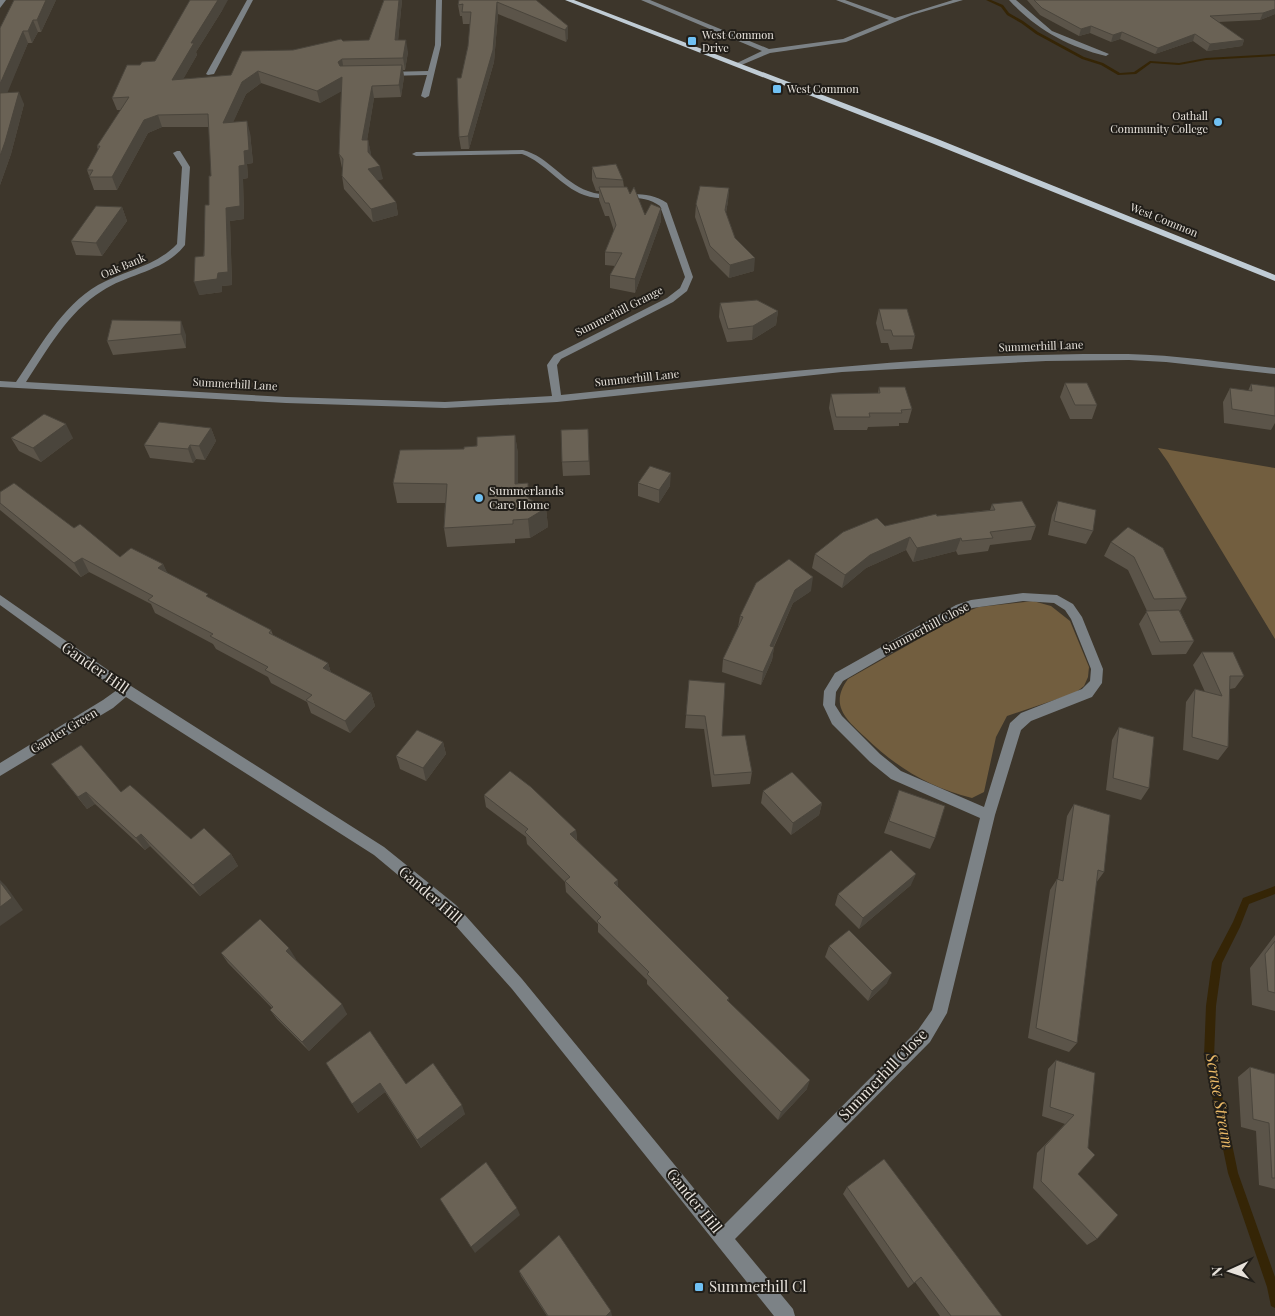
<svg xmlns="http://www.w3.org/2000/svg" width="1275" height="1316" font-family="'Playfair Display',serif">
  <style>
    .green { fill: #725e3f }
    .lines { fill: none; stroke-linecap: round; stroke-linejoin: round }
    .stream { fill: #352506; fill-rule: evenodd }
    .minor { fill: #7c8286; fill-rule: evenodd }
    .major { fill: #c0ccd5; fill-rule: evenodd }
    .wall { fill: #5b5449 }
    .shaded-wall { fill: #4a453c }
    .building { fill: #6a6255; stroke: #4a453c }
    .poi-dot { fill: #70c1f4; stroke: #211e19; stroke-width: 2 }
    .labels { text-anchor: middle; stroke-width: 4; stroke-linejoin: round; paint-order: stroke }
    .far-poi-label { font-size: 11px; fill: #e7e2db; stroke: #211e19; text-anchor: start }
    .far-street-label { font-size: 11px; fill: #e7e2db; stroke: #211e19 }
    .poi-label { font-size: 12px; fill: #e7e2db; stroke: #211e19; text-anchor: start }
    .street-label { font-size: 12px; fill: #e7e2db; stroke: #211e19 }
    .near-street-label { font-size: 15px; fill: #e7e2db; stroke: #211e19 }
    .near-poi-label { font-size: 15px; fill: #e7e2db; stroke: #211e19; text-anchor: start }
    .near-water-label { font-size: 16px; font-style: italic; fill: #e9b866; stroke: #211e19 }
  </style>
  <rect width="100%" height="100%" fill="#3d362b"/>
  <path class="green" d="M1158 448 1275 468V639L1168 462Z
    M1033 601 1051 606 1070 621 1089 667 1088 677 1084 686 1075 693 1007 716 996 737 984 792 972 798C929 787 897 768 865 737 846 719 829 705 848 679L968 611 979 607Z"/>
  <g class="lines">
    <path class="stream" d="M986 0H991L1003 5 1009 13 1023 21 1038 32 1084 57 1103 63 1120 73 1134 72 1150 61 1179 63 1206 58 1275 54V56L1206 60 1179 65 1151 63 1136 74 1118 75 1101 65 1082 59 1036 34 1021 23 1007 15 1001 7Z
      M1275 886V894L1249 904 1240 927 1222 963 1216 1006 1214 1057 1238 1173 1275 1277V1308L1271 1306 1267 1287 1228 1173 1204 1057 1206 1006 1212 962 1233 922 1243 898Z"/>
    <path class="minor" d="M0 0H6L0 8Z
      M247 0H253L214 74 208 75 206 74Z
      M436 0H442L441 45 429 96 425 98 421 96 427 75 386 76 382 74 386 72 428 71 435 45Z
      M641 0H650L769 49 843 39 889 20 836 0H845L895 18 953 0H963L912 15 846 42 770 53 739 66 737 65V63L762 51Z
      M1009 0H1016L1052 31 1109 54 1106 56C1067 46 1036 29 1009 0Z
      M523 150C549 157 563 182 588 191 614 201 642 186 667 203L693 277 687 291 673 302 561 359 557 365 561 395C749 376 939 352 1128 354 1177 355 1226 363 1275 368V374L1166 362 1129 360 1046 361 842 372 557 402 445 408 286 403 0 387V381L16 382C40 347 61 307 98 285 125 270 155 267 177 244L182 167 173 153 177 151H180L190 167 185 245C164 272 129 273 102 291 67 313 48 349 26 382L286 397 445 402 552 396 547 365 554 355 667 298 680 288 685 277 660 206C638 190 609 204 584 195 560 186 546 163 522 154L416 156 412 154 416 152Z
      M1023 593 1057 595 1073 604 1082 617 1103 669 1102 683 1092 697 1031 721 1021 730 995 815 947 1013 930 1042 735 1239 793 1309 795 1316H774L512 989 446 915 374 855 126 697 113 708 0 776V763L103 700 117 690 0 605V595L131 686 384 847 456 905 522 979 724 1225 918 1030 932 1010 980 818 891 779 870 762 832 724 823 705 824 691 835 673 956 605 971 600ZM1023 601 1054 603 1065 610 1071 619 1091 669 1090 681 1082 689 1021 713 1010 723 984 807 901 771 880 754 842 716 835 705 836 692 843 681 964 611 972 608Z"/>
    <path class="major" d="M565 0H574L935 138 1275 275V281L929 142Z"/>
  </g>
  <path class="wall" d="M56 0 41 32H38L32 43H28L7 92 24 104 11 154 0 185V28Z
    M378 0H402L398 40 408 52 405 70H403L404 77 401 97 374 98 367 140H368L371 156 383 179 377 180 396 202 398 215 373 222 344 189 342 176V168L339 154 341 91 320 103 261 83 246 94 233 122 250 133 253 163 247 164 248 178 243 179 244 219 230 221 232 285 222 286V292L199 295 209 205 211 176 209 127H162L148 133 117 190H94L87 170 98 150 97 146 121 110H117L112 98 140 65 155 61 223 9 196 52 197 55 183 79 231 75 293 50 343 41 369 40 384 0Z
    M536 0 568 26V38L566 42 498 14 494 62 469 149H461L459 137 461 78 468 46 470 24H463L462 16H460L458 5Z
    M1027 0H1275V14L1260 20 1218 22 1244 40 1242 46 1207 51 1193 41 1155 54 1120 39 1111 42 1090 33 1079 36 1040 15Z
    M592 167 623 180 624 187 630 194 645 215 661 221 635 293 610 288V275L615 266 605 265V252L614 231 609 216H605L599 200V191H596L592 180Z
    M729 188 728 201 726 213 735 238 754 271 729 278 710 259 695 217 696 204Z
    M122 207 127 221 102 256 76 255 71 241Z
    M720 303 778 311 776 325 752 340 727 342 719 317Z
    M879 309 915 336 912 349 890 350 888 343H881L876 323Z
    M112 320 186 335V348L113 355 107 341Z
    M1065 383 1097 405 1092 419H1070L1060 397Z
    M1251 384 1275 387V423L1271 430 1224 423 1223 402 1230 388 1248 391Z
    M879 387 912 409 908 423H899V426L868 427 867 430H834L829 408 831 394 878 393Z
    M211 428 216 441 205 460 196 459 193 463 150 458 144 445Z
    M588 429 590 475 563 476 562 462Z
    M515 435 518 454V483H528L529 499 546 508 548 527 530 538 515 539V543L447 547 444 528 445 503H397L393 483 464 449Z
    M11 438H73L41 462 19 451Z
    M638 483 670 486 659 503 638 496Z
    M0 492 74 528 120 557 163 564 167 573 211 599 271 630 273 635 328 663 331 673 371 693 375 706 350 733 311 713 307 702 271 683 268 677 216 649 213 644 155 613 151 604 89 572 81 577 0 510Z
    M1058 501 1093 531 1086 544 1048 535 1052 515Z
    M992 504 1036 526 1031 540 990 545 988 551 958 555 956 551 913 562 906 550 866 568 842 588 812 568 815 554 885 526 937 516 990 510Z
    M1128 527 1187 598 1180 611 1194 641 1186 654 1152 655 1139 624 1147 611 1128 570 1104 556 1111 542Z
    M811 591 793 603 774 647 772 660 761 685 722 672 723 659 738 627 740 616Z
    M1202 652 1244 676 1235 688 1230 689 1228 747 1218 760 1183 750 1186 702 1195 689 1205 692 1193 665Z
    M689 680 722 736 752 772 750 784 712 787 704 729 685 728Z
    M1119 727 1149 788 1141 800 1106 790 1112 740Z
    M443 742 446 754 426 781 400 769 396 756Z
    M51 764 121 792 191 839 231 854 238 866 200 896 150 846 145 850 95 804 87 809Z
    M899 790 935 838 930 849 884 833Z
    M763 791 822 803 819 815 791 835 761 803Z
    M484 795 576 830 577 840 618 887 729 998 728 1001 807 1089 778 1120 647 984V980L598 932V924L566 892 565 882 527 844 526 837 486 807Z
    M1074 804 1104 872 1096 883 1077 1043 1069 1052 1028 1038 1050 890 1057 879H1058L1067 816Z
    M911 885 859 929 835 905 838 894Z
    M1275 935V1011L1252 1005 1250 968Z
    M829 946 887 983 868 1001 825 957Z
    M221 953 296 959H295L347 1014 309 1051 277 1019 270 1010 272 1008 228 963Z
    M1056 1060 1095 1073 1078 1174 1097 1239 1087 1245 1033 1188 1037 1153 1065 1124 1042 1116 1048 1069Z
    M326 1063 406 1084 465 1114 421 1148 385 1092 358 1113Z
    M1250 1067 1275 1074V1189L1259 1185 1256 1131 1241 1127 1238 1077Z
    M847 1187 1002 1316H940L915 1282 908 1288 843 1194Z
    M519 1271 612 1316H547L521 1276Z"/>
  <path class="shaded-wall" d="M46 0H56L41 32 37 20Z
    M218 0H228L223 9 196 52 197 55 176 92 172 80 191 43Z
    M399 0H402L397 52 395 40Z
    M497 2 498 14 494 62 469 149 468 136Z
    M1275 9V14L1260 20 1263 13Z
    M33 20 38 32 32 43 28 31Z
    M568 26V38L566 42 565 30Z
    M1091 26 1090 33 1079 36 1081 29Z
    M23 31 28 43 2 106 0 102V84Z
    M1122 32 1120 39 1111 42 1113 35Z
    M1195 34 1193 41 1155 54 1158 48Z
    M406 40 408 52 405 70 403 58Z
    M1244 40 1242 46 1207 51 1210 44Z
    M342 59 344 71 340 74 338 62Z
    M402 65 404 77 401 97 399 85Z
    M258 71 261 83 246 94 227 136 223 123 242 82Z
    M342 77 344 90 320 103 317 91Z
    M372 86 374 98 365 153 362 140Z
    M19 92 24 104 11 154 0 185V156Z
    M158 115 162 127 148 133 117 190 112 177 144 120Z
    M247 121 250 133 253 163 247 164 248 178 243 179 244 219 230 221 232 285 222 286V292L199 295 194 282 218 273 226 208 244 151Z
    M368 140 371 153 370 165 368 152Z
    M380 166 383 179 371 182 368 169Z
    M729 188 728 201 724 223 725 210Z
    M396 202 398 215 373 222 371 209Z
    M122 207 127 221 102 256 96 243Z
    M661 208V221L635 293V279Z
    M755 258 754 271 729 278 730 265Z
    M778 311 776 325 752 340 753 326Z
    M181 321 186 335V348L181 334Z
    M66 424 73 438 41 462 33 448Z
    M211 428 216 441 205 460 199 446Z
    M515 435 518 454V503L515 484Z
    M190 445 196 459 193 463 188 449Z
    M671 473 670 486 659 503V490Z
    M546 508 548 527 530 538 528 519Z
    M910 537 906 550 866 568 842 588 845 575 870 555Z
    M961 538 956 551 913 562 917 548Z
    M82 558 89 572 81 577 74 563Z
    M163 564 170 578 158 568Z
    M813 577 811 591 793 603 768 659 770 646 795 590Z
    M774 647 772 660 761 685 763 672Z
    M328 663 332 676 323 668Z
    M371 693 375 706 350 733 345 721Z
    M443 742 446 754 426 781 423 768Z
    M86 792 95 804 87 809 78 797Z
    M822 803 819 815 791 835 793 823Z
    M576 830 577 842 570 834Z
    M141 834 150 846 145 850 136 838Z
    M231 854 238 866 200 896 193 885Z
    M916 874 911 885 859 929 863 918Z
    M0 880 6 886 23 910 0 926Z
    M618 880V891L614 883Z
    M289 948 296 959 293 962 286 951Z
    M892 973 887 983 868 1001 872 991Z
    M342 1004 347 1014 309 1051 302 1042Z
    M810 1080 807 1089 778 1120 781 1112Z
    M380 1083 385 1092 358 1113 352 1104Z
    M462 1105 465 1114 421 1148 417 1140Z
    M517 1208 520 1215 475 1253 471 1247Z
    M611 1311 612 1316H606Z"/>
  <path class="building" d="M14 0H46L37 20H33L28 31H23L0 84V28Z
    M190 0H218L191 43H194L172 80 231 75 242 51 293 50 341 39 343 41 369 40 384 0H399L395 40H406L403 58 342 59 338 62 340 66 402 65 399 85 372 86 362 140H368V152L380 166 368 169 396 202 371 209 342 176 343 159 339 154 342 77 317 91 258 71 242 82 223 123 247 121 249 150 244 151 245 165 239 166 240 206 226 208 228 272 218 273 217 279 194 282 195 257 204 256 205 205H209V176H211L208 114 158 115 144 120 112 177H89L93 170H87L100 146H97L129 97 112 98 127 65H140L142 62 155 61Z
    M459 0H536L568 26 565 30 497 2 493 50 468 136 459 137 457 78H461L468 46 471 12H462L463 4 458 5Z
    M1034 0H1275V9L1263 13 1210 16 1244 40 1210 44 1195 34 1158 48 1122 32 1113 35 1091 26 1081 29 1042 8Z
    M19 92 5 142 0 156V93Z
    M616 164 623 180 596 178 592 167Z
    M700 186 729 188 725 210 735 238 755 258 730 265 710 246 696 204Z
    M599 187H627L630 194 634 187 645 215 651 204 661 208 635 279 610 275 622 253 605 252 616 225 609 203H605Z
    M96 206 122 207 96 243 71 241Z
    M757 300 778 311 753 326 728 329 720 303Z
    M879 309H907L915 336H893L891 330H884Z
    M112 320 181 321V334L107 341Z
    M1065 383H1087L1097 405H1075Z
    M1251 384 1275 387V416L1232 409 1230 388 1252 391Z
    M879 387H905L912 409 901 410 902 413H869L870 417H836L831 394 880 393Z
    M44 414 66 424 33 448 11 438Z
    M159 422 211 428 199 446 190 445 188 449 144 445Z
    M588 429 589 461 562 462 561 430Z
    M515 435V484L528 483V498L546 508 528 519 513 520V524L444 528 447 484 393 483 400 450 464 449V447L477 446V437Z
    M650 466 671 473 659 490 638 483Z
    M14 483 74 528 80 524 120 557 131 548 163 564 158 568 208 594 206 596 271 630 269 633 328 663 323 668 371 693 345 721 306 700 312 695 265 670 268 667 210 636 213 634 148 600 153 596 82 558 74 563 0 503V492Z
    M1022 501 1036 526 990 532 993 538 962 541 961 538 917 548 910 537 870 555 845 575 815 554 843 532 877 518 885 526 936 514 937 516 995 510 992 504Z
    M1058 501 1096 510 1093 531 1054 521Z
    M1128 527 1163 548 1187 598 1154 599 1134 557 1111 542Z
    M789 559 813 577 795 590 770 646 774 647 763 672 723 659 743 617 740 616 756 583Z
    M1179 610 1194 641 1160 642 1146 611Z
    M1202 652H1233L1244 676H1230L1228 747 1192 737 1195 689 1222 696Z
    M689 680 725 683 722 736 745 735 752 772 714 775 705 716 686 715Z
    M1119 727 1154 737 1149 788 1113 778Z
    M417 730 443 742 423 768 396 756Z
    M81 745 121 792 130 785 191 839 204 828 231 854 193 885 141 834 136 838 86 792 78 797 51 764Z
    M510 771 531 787 576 830 570 834 618 880 614 883 729 998 727 1000 810 1080 781 1112 647 974 649 972 597 921 601 917 565 881 570 877 525 832 528 829 484 795Z
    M792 772 822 803 793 823 763 791Z
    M899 790 945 806 935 838 889 821Z
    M1074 804 1110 815 1104 872 1098 870 1077 1043 1036 1028 1057 879 1063 881Z
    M891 850 916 874 863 918 838 894Z
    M0 882 12 898 0 907Z
    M260 919 289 948 286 951 342 1004 302 1042 270 1010 273 1007 221 953Z
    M849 930 892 973 872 991 829 946Z
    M1275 941V993L1268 991 1265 954Z
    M370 1031 406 1084 433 1063 462 1105 417 1140 380 1083 352 1104 326 1063Z
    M1056 1060 1095 1073 1088 1148 1095 1155 1078 1174 1118 1215 1097 1239 1041 1181 1045 1146 1074 1115 1050 1107Z
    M1250 1067 1275 1074V1178H1272L1269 1123 1253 1119Z
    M884 1159 1002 1316H951L921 1277 914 1283 847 1187Z
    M486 1162 517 1208 471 1247 440 1199Z
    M559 1235 611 1311 606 1316H548L519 1271Z"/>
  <g class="poi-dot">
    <rect x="687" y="36" width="10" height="10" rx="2.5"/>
    <rect x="772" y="84" width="10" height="10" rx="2.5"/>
    <circle cx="1218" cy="122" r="5"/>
    <circle cx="479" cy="498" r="5"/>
    <rect x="694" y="1282" width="10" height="10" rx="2.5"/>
  </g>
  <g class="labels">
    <g class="far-poi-label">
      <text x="702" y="39">West Common<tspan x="702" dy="13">Drive</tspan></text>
      <text x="787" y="93">West Common</text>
      <text x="1208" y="120" text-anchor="end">Oathall<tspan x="1208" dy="13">Community College</tspan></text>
    </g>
    <g class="far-street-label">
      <text transform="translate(1164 220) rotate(22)" y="4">West Common</text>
      <text transform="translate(123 266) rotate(-23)" y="4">Oak Bank</text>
      <text transform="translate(619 311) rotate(-27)" y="4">Summerhill Grange</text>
      <text transform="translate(1041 346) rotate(-2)" y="4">Summerhill Lane</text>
      <text transform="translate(637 378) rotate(-6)" y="4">Summerhill Lane</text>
      <text transform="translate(235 384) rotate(3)" y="4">Summerhill Lane</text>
    </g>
    <g class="poi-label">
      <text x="489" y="495">Summerlands<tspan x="489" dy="14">Care Home</tspan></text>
    </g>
    <g class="street-label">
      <text transform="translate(926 628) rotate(-28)" y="4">Summerhill Close</text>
      <text transform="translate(64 731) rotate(-31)" y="4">Gander Green</text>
    </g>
    <g class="near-street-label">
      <text transform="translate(95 668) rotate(35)" y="5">Gander Hill</text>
      <text transform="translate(430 895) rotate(41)" y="5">Gander Hill</text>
      <text transform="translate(883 1075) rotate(-46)" y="5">Summerhill Close</text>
      <text transform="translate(694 1201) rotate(51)" y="5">Gander Hill</text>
    </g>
    <g class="near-poi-label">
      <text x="709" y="1292">Summerhill Cl</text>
    </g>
    <g class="near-water-label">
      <text transform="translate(1220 1101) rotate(80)" y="6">Scrase Stream</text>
    </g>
  </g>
  <g transform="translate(1230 1271) rotate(267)" stroke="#211e19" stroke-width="4" paint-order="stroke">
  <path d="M0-4L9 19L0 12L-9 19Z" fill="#e7e2db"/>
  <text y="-8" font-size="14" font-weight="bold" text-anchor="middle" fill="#e7e2db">N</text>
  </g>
</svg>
